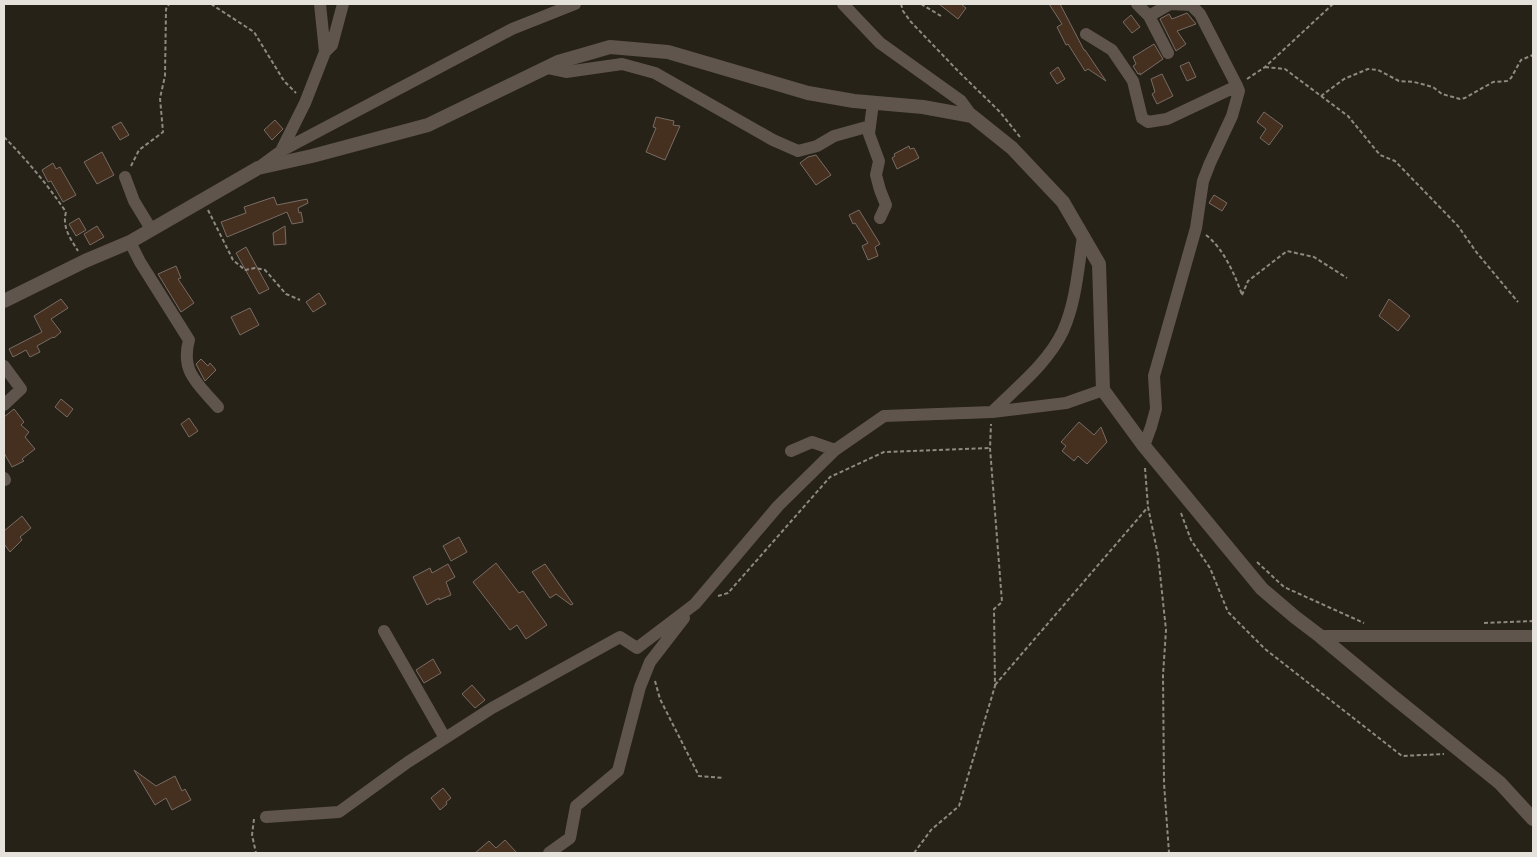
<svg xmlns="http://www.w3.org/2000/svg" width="1537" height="857" font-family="Cabin,sans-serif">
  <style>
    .building { fill: #452f1f; stroke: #786c64 }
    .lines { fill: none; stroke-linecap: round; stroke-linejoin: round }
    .path { stroke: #8d8a81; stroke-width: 2; stroke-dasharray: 4 2.5; stroke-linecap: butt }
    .minor { stroke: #5f554d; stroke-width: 12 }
    .tertiary { stroke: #5f554d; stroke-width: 14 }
  </style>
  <rect width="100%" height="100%" fill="#262218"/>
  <path class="building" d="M939 4H961L966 8 958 19Z
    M1049 4H1060L1084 50H1085L1106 81 1088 69 1085 71 1068 44 1066 45 1057 27 1062 24Z
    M1187 13 1196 24 1177 31 1186 44 1176 51 1160 19 1169 14 1172 19Z
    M1131 15 1140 27 1132 33 1123 22Z
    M1154 44 1163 59 1140 75V73L1138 74 1133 66 1136 64 1133 57Z
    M1189 62 1196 77 1187 81 1180 66Z
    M1058 67 1065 79 1057 84 1050 73Z
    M1162 74 1173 96 1157 104 1152 94 1155 92 1151 79Z
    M1264 112 1283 126 1269 145 1260 138 1266 129 1257 122Z
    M656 117 674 121 673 125 680 126 665 160 646 152 656 128 653 127Z
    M275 120 283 129 272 140 264 130Z
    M121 122 129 135 120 140 112 127Z
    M909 146 910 149 914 148 919 158 897 169 892 158 895 156 894 154Z
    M102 152 114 175 97 184 84 162Z
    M816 155 831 175 816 185 800 163 808 157Z
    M53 163 56 169 60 167 76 195 63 202 51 181 48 182 42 170Z
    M1214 195 1227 203 1222 211 1209 203Z
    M274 197 277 205 307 199 308 203 298 208 299 213 301 212 303 222 292 224 287 212 227 237 221 222 246 213 244 207Z
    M859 210 880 244 875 247 878 256 868 260 862 246 868 243 855 223 853 224 849 215Z
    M79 218 86 230 76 236 69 224Z
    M97 226 104 237 90 245 84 234Z
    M285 226 286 244 274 245 273 233Z
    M246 247 269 289 259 294 236 253Z
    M176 266 181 278 178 279 194 303 181 312 158 274Z
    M319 293 326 304 313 312 306 302Z
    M61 299 68 308 51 319 61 332 54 338 53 337 37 346 40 352 30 357 26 350 13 357 9 349 42 332 34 316Z
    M1389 299 1410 316 1398 331 1379 316Z
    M250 308 259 325 240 335 231 317Z
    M201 359 208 366 210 363 216 370 205 381 196 364Z
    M61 399 73 409 67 417 55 407Z
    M14 409 24 422 21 425 29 432 25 437 35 449 22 459 24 461 12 467 4 453V417Z
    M189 418 198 431 189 437 181 424Z
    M1079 422 1094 435 1101 427 1107 442 1087 464 1078 456 1074 461 1062 451 1066 446 1061 442Z
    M22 516 31 528 20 537 22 540 10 552 4 544V531Z
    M459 537 467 552 451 561 443 546Z
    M496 563 519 593 523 591 547 625 526 639 517 625 510 630 473 582Z
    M448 564 455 577 446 582 451 595 439 600V598L427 605 413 577 430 568 432 573Z
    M545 564 573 604 571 605 556 594 550 598 532 572Z
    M433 659 441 673 424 683 416 670Z
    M472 685 485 700 475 708 462 694Z
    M134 770 156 786 175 776 182 791 185 789 191 800 172 810 166 798 155 805Z
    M443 788 451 798 446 802 447 804 440 810 431 798Z
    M505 840 517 853H475L489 841 496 848Z"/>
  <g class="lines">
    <path class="path" d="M211 4 254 32 284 81 296 93
      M901 4 903 11 911 22 958 71 1000 112 1020 137
      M921 4 941 16
      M1265 67 1285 69 1321 96 1344 79 1368 69 1378 70 1399 81 1414 82 1433 87 1442 94 1460 99 1465 98 1493 82 1507 81 1511 78 1521 60 1533 55
      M1247 79 1265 67 1333 4
      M1321 96 1348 116 1380 155 1395 161 1458 226 1477 253 1518 302
      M4 137C27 160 47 184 66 212 62 227 70 238 78 251
      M131 166 139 150 163 132 160 98 165 76 166 9 169 4
      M208 210 233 260 245 270 255 268 265 270 286 294 300 300
      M1206 235C1224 249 1235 275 1242 295
      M1242 295 1248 281 1287 251 1314 257 1347 278
      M1145 468 1148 507 1158 555 1166 630 1163 675 1164 783 1169 853
      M1181 513 1191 540 1210 568 1228 612 1265 649 1402 756 1444 754
      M1257 562 1284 587 1364 623
      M718 596 728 593 830 477 884 452 990 448
      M1484 623 1533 621
      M655 681 660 699 699 776 724 778
      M995 685 1148 507
      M254 819 252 835 256 853
      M914 853 931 830 959 806 995 686 994 609 1002 602 990 448 991 424"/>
    <path class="minor" d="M843 4 880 43 961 101 972 116
      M1137 4 1149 16 1168 53
      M1149 16 1170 4 1191 5 1200 14 1237 86
      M1086 34 1112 50 1133 81 1142 118 1148 122 1167 119 1237 86 1239 91 1232 116 1210 163 1203 181 1196 228 1154 376 1156 409 1151 427 1144 446
      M325 52 332 45 343 4
      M547 68 566 72 622 64 655 73 773 140 798 151 817 146 834 136 870 126
      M873 103 869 134 879 161 876 175 880 190 886 205 880 218
      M281 151 305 103 325 52 320 4
      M258 168 281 151 512 29 575 4
      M125 177 134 201 151 229
      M130 242 140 262 189 340C180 372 199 385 218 407
      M4 366 21 389 4 405
      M992 412 1066 403 1103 390
      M791 451 812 442 835 450
      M4 478 5 480
      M384 631 445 738
      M1320 636H1533
      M266 817 339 812 408 762 492 708 620 637 637 648 695 604 778 506 835 450 884 416 992 412C1017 387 1048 363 1063 331 1076 302 1078 269 1083 237
      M549 853 570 838 576 806 618 771 640 687 650 662 684 618"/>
    <path class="tertiary" d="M4 301 85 261 130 242 258 168 312 156 428 125 558 62 610 47 668 52 808 93 854 101 923 107 972 116 1012 148 1063 202 1099 264 1103 390 1144 446 1262 589 1295 617 1320 636 1391 695 1500 783 1533 819"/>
  </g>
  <rect width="1537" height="857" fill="none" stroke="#e5e2db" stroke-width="10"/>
</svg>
